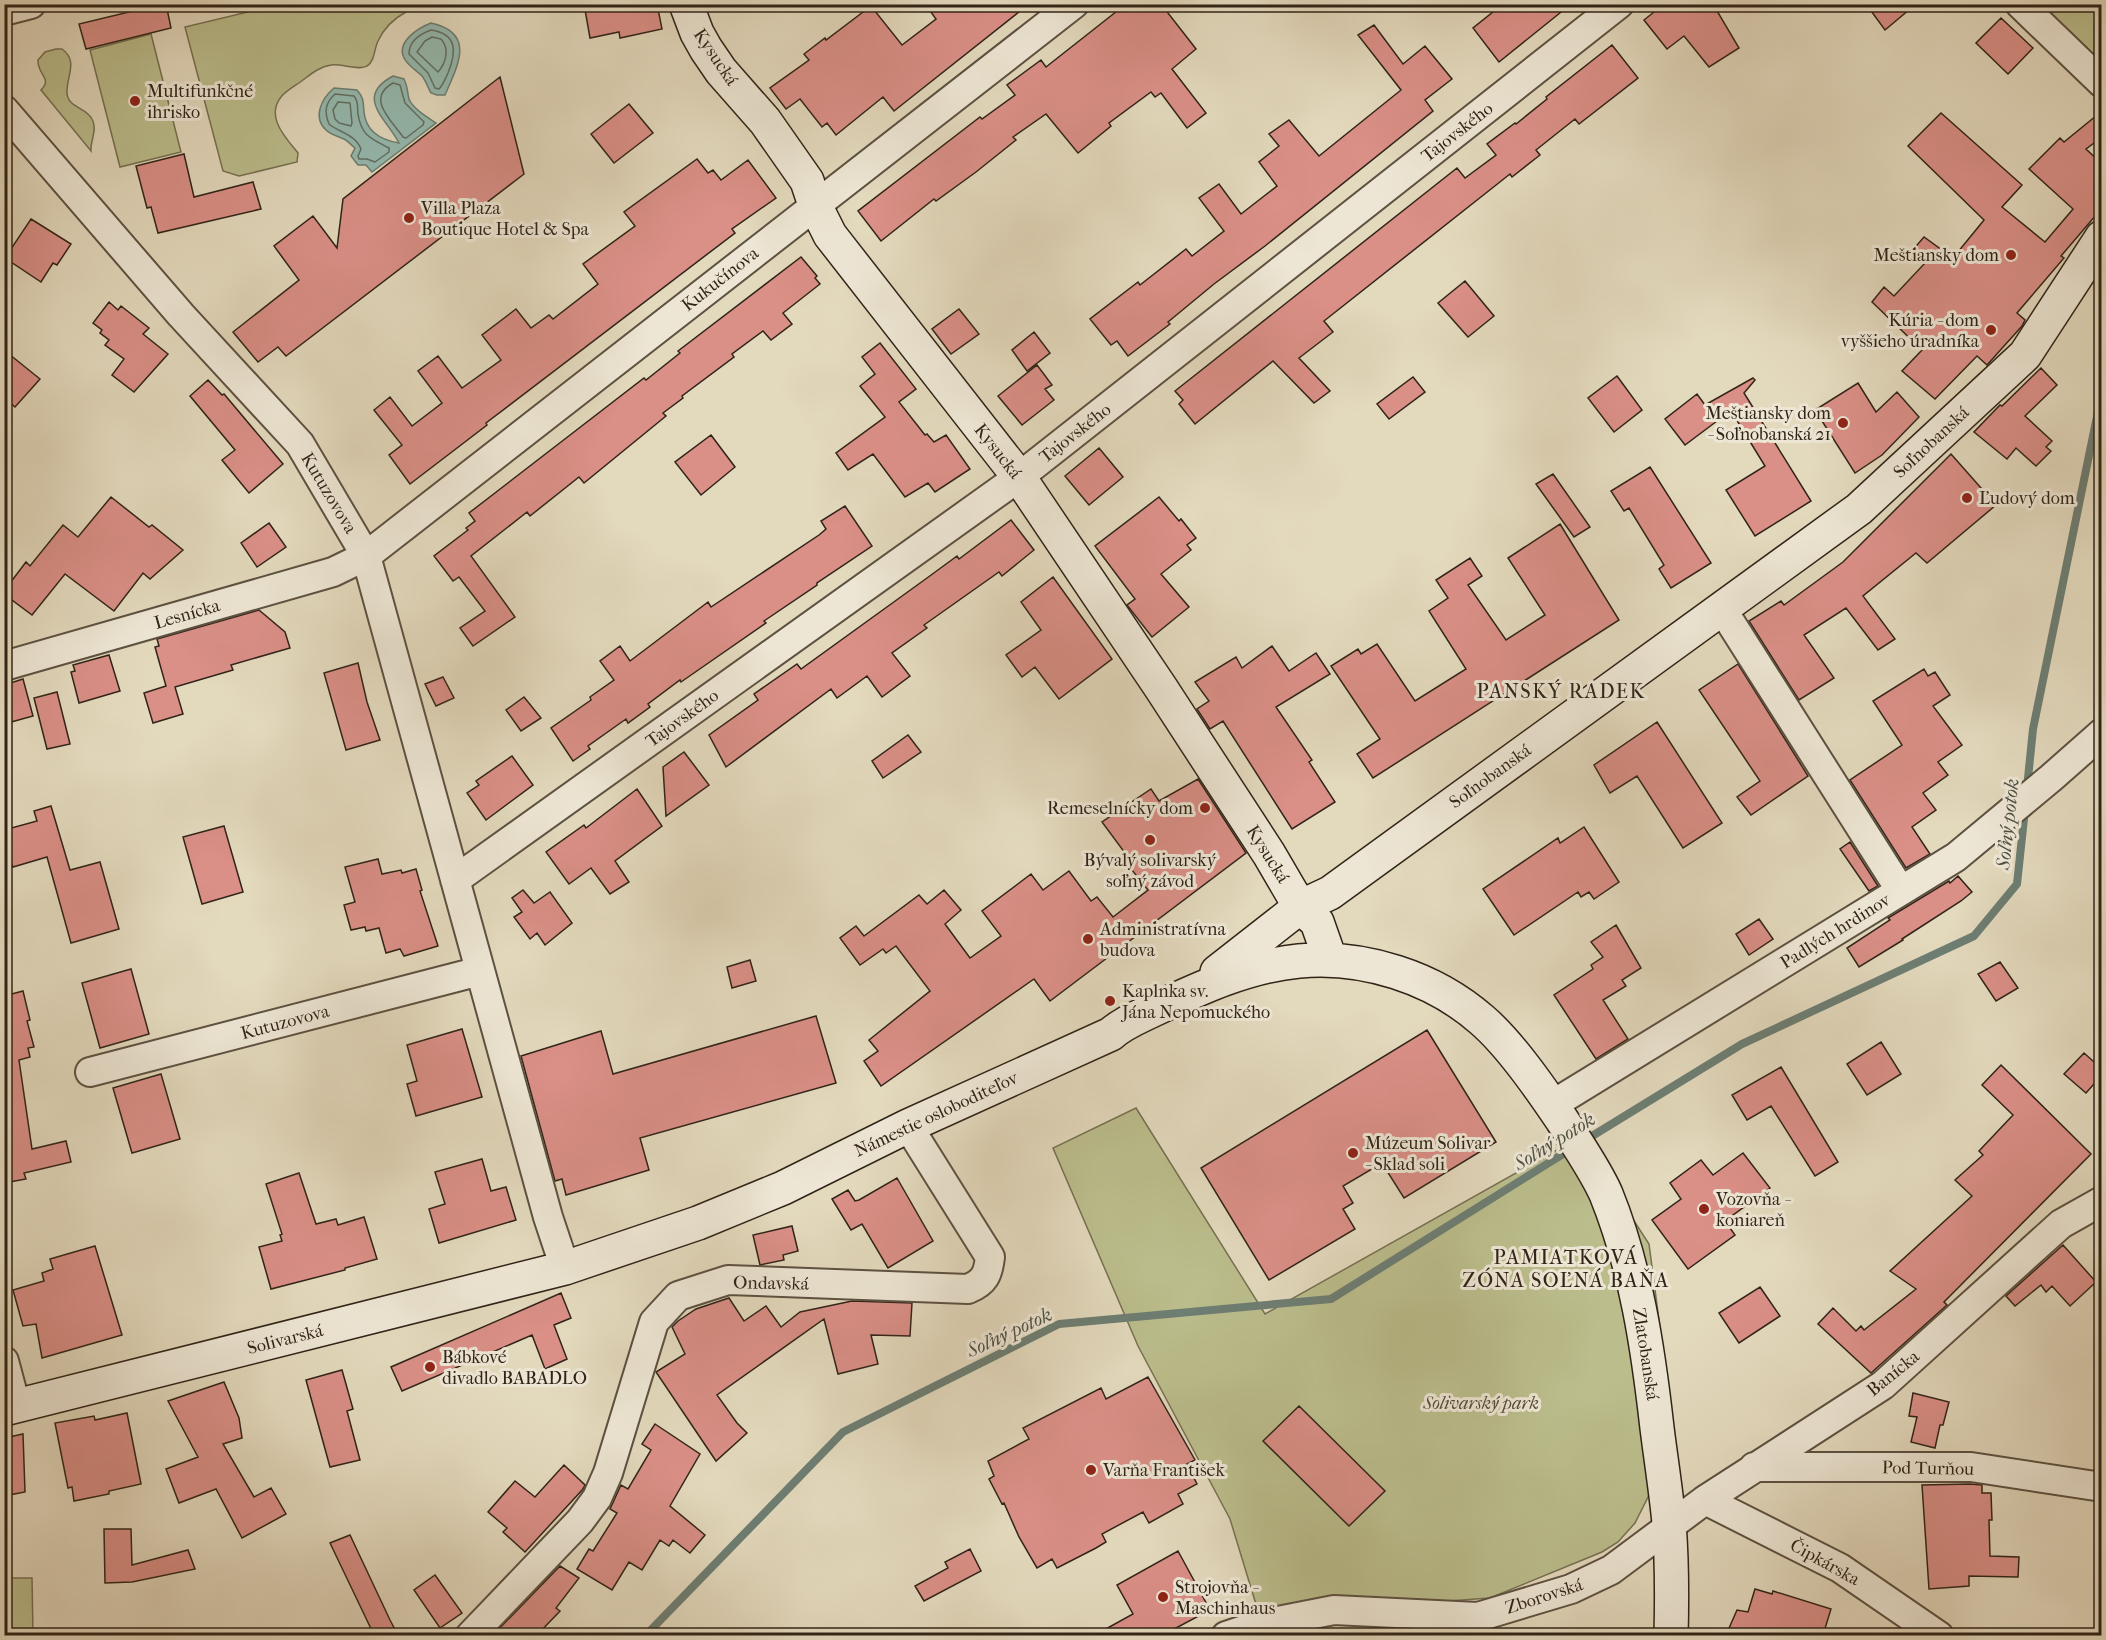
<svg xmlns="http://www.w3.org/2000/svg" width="2106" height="1640" font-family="'IM FELL French Canon',serif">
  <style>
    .green { fill: #bbbd8c; stroke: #767052; stroke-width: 1.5 }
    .water { fill: #95baaf; stroke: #6d7e73; stroke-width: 1.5 }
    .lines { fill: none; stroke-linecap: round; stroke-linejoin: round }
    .shore { stroke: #626f64; stroke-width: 1.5 }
    .stream { stroke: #6d7e73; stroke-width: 8 }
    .building { fill: #da8f87; stroke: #302418; stroke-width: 1.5 }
    .street-casing { stroke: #5d5141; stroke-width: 32 }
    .secondary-casing { stroke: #302418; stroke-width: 36 }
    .street { stroke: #ede6d4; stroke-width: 28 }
    .secondary { stroke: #ede6d4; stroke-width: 33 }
    .poi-dot { fill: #8f2418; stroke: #ede6d4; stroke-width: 2 }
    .labels { text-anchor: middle; stroke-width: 6; stroke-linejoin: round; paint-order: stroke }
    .street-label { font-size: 18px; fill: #302418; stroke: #ede6d4 }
    .poi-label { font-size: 18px; fill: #302418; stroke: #ede6d4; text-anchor: start }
    .park-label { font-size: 18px; font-style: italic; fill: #534a35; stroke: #ede6d4 }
    .neighbourhood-label { font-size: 20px; letter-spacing: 1.5px; fill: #302418; stroke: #ede6d4 }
    .water-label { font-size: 20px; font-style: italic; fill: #4e5145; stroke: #ede6d4 }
  </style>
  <rect width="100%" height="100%" fill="#e3d9bd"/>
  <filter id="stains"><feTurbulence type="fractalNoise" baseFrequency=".00333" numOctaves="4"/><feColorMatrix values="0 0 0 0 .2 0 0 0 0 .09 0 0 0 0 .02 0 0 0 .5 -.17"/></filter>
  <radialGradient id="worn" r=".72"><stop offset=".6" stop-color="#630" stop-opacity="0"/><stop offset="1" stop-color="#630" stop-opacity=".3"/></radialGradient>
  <path class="green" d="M251 5H404L406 12C393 19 384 28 378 41 374 49 375 61 367 66 360 71 340 63 331 65 318 67 310 75 299 83 293 87 286 91 281 97 265 117 286 138 298 153L297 162 239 176 223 171 185 27 252 11Z
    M2032 5H2101V69Z
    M151 34 181 152 120 167 90 50Z
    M56 49H62C79 61 66 77 67 93 68 108 86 107 92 119 98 130 90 140 91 151L41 90C53 78 37 75 38 60L45 52Z
    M1136 1108 1265 1314 1580 1137 1649 1244 1670 1404 1651 1491 1635 1523 1618 1542 1602 1552 1490 1598 1293 1612 1262 1624 1230 1519 1138 1346 1053 1148Z
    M5 1578H32L33 1635H5Z"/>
  <path class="water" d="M431 23C476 33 458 65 445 95H437L431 93C428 88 426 81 422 76 416 70 408 66 404 58 396 42 418 28 431 23Z
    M393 76 404 79C408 87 407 91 409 99 413 109 427 117 436 123L372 172 366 165H358L351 156 355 148C351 145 348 141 344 139 338 136 331 135 326 130 312 117 322 98 334 88L357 90C364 98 363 101 364 112 366 132 381 140 399 143 386 118 354 97 393 76Z"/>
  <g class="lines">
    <path class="shore" d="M431 30C457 34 457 51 448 73 445 79 443 85 439 89L435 88 428 73 409 54C409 41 420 34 431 30Z
      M432 37 441 39C450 49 446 63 438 72L417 52 425 41Z
      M393 83 400 85 405 103 424 122 423 125 406 138 403 137C390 119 366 98 393 83Z
      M335 94 354 96C359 102 357 107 358 114 361 136 372 139 389 148V152L375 162 367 159H359L358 156 361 149C355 134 340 133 329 124 324 112 325 103 335 94Z
      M338 102 350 103 352 123 351 126 339 123 335 119 333 110Z"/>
    <path class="stream" d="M2027 788 2033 729 2102 392
      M1584 1141 1742 1044 1974 936 2017 884 2025 809
      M645 1636 843 1432 1059 1324 1331 1299 1571 1149"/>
  </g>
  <path class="building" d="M162 4H166L171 28 86 49 79 24Z
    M584 4H657L662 29 620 38 619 32 590 38Z
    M925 4H1029L894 111 883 97 836 135 827 123 822 127 800 99 786 109 770 88 809 60 804 54 825 38 826 40 871 6 902 45 936 19Z
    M1126 4H1161L1196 49 1172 69 1206 113 1187 128 1161 93 1155 97 1151 92 1109 123 1111 126 1078 153 1046 114 1013 137 1016 140 976 172 936 201 934 199 881 241 858 211 980 117 982 119 1015 95 1007 85 1041 60 1046 67Z
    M1503 4H1571L1499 62 1473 28Z
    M1664 4H1713L1739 48 1709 67 1684 36 1667 49 1644 20Z
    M1866 4H1916L1885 30Z
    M2001 18 2033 48 2008 74 1976 43Z
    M1374 25 1403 64 1425 46 1452 79 1425 100 1433 111 1265 246 1214 284 1168 322 1170 324 1128 356 1117 341 1111 345 1090 319 1138 282 1140 285 1186 249 1192 256 1224 231 1199 198 1219 184 1241 214 1277 186 1259 162 1279 146 1269 134 1289 120 1319 156 1401 90 1358 35Z
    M1612 45 1638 78 1579 124 1575 119 1536 150 1540 155 1512 177 1510 174 1324 321 1333 332 1299 358 1330 391 1314 403 1273 361 1195 424 1179 404 1183 400 1175 391 1457 168 1465 178 1496 155 1487 144 1515 123 1516 124 1547 99 1546 97Z
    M500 77 524 174 286 356 278 347 258 362 233 332 299 280 274 246 313 216 337 248 343 199Z
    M629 104 653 133 614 163 591 134Z
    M2102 111V137L2086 149 2102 164V208L2061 256 2064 258 2017 313 2025 320 2022 326 1987 365 1977 356 1935 399 1902 371 1922 350 1872 302 1884 287 1894 296 1926 262 1911 252 1924 237 1953 258 1984 220 1908 146 1941 113 2022 185 2002 207 2045 242 2073 209 2029 169 2060 138 2064 142Z
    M184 154 194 197 253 182 261 209 158 233 151 207 147 208 136 166Z
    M697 159 708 173 713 170 721 180 748 160 776 198 732 229 735 233 486 423 487 425 410 484 389 455 402 445 374 410 390 397 412 426 442 403 418 371 438 356 462 388 501 360 482 335 516 309 531 328 549 315 553 319 598 284 583 264 635 226 624 212Z
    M31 219 71 244 57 265 53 263 41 282 5 258Z
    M801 257 817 276 815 278 820 284 783 313 792 324 771 340 763 331 732 354 734 357 682 396 683 398 663 413 666 416 584 483 579 477 530 516 527 512 471 556 515 617 473 646 460 628 485 611 459 577 453 581 434 556 468 530 466 528 475 521 469 513 644 378 646 380 680 353 678 351Z
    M1465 281 1494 316 1468 337 1438 303Z
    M109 302 118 310 121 306 149 328 143 334 168 354 134 392 112 375 124 359 105 345 109 340 100 333 102 330 93 323Z
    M959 309 979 334 951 354 932 329Z
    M1034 332 1050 353 1027 371 1012 350Z
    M880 343 916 389 899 402 925 435 927 434 934 442 946 435 970 469 935 492 928 483 905 497 873 454 848 470 836 453 885 417 860 386 875 374 862 357Z
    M4 350 40 379 15 407 4 398Z
    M1037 365 1052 385 1045 389 1054 400 1022 425 998 396Z
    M2041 368 2057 385 2025 416 2052 441 2046 447 2051 451 2036 466 2016 448 2007 459 1974 432 2000 405 2002 406Z
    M1617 376 1642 410 1614 432 1588 398Z
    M1413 377 1425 392 1389 419 1377 404Z
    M1753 378 1755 380 1744 393 1811 501 1755 536 1726 490 1765 466 1730 409 1721 418 1685 445 1665 419 1697 394 1705 405Z
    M208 380 222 395 224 394 283 464 249 493 222 460 235 450 190 396Z
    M1858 383 1876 412 1897 392 1919 417 1882 455 1855 473 1815 410Z
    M711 435 735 467 701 495 675 462Z
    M1099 448 1123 477 1089 505 1065 476Z
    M1951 454 1996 505 1927 563 1916 553 1863 596 1895 639 1878 650 1846 608 1804 635 1834 678 1799 700 1749 621 1781 601 1784 605 1843 562Z
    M1650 467 1711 563 1671 588 1659 569 1664 565 1629 508 1624 511 1611 491Z
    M1553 474 1590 527 1574 537 1536 484Z
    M111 497 149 527 152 525 183 550 150 579 143 573 114 611 65 574 32 615 4 594V591L26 562 30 566 63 525 78 537Z
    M1159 497 1179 521 1181 519 1196 538 1187 545 1191 550 1161 574 1189 607 1152 637 1127 605 1135 599 1095 546Z
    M845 506 872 546 817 583V585L764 621 766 623 681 682 680 680 648 704 650 707 628 723 626 719 588 746 590 749 573 761 551 728 591 700 590 697 614 680 600 661 620 646 630 661 708 602 711 607 819 535 826 529 821 521Z
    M1011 520 1034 550 1002 576 999 572 924 625 927 628 892 653 910 676 882 697 867 676 837 698 831 689 726 767 709 735 758 700 754 694 797 664 801 669 927 578 957 556 959 559Z
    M269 523 286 547 257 567 241 543Z
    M1560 524 1619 620 1373 778 1357 754 1380 739 1331 666 1358 649 1361 654 1377 644 1415 701 1466 669 1429 611 1448 598 1436 580 1470 558 1482 576 1468 585 1506 640 1545 615 1508 558Z
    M1053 577 1112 659 1059 699 1035 667 1022 677 1006 655 1041 630 1021 602Z
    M259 610 285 632 290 648 231 665 233 670 175 687 183 714 153 723 144 693 166 686 155 647 159 646 157 639Z
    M1272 646 1289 671 1316 653 1330 674 1276 707 1312 760 1309 762 1335 802 1292 829 1223 721 1210 729 1197 709 1209 701 1195 682 1236 657 1242 668Z
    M109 655 120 691 79 703 71 672 75 671 73 665Z
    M358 663 367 702 380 740 346 750 324 673Z
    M1738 664 1808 776 1751 815 1737 797 1760 781 1699 690Z
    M1924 669 1928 676 1935 672 1950 695 1933 706 1962 745 1938 762 1948 775 1923 793 1936 810 1912 827 1930 854 1906 868 1850 780 1902 745 1873 701Z
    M443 677 454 698 436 706 425 684Z
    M23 679 33 716 4 724V685Z
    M57 692 70 744 47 749 34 698Z
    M524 697 541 718 521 731 506 710Z
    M1657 722 1722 823 1683 848 1637 776 1610 793 1594 765Z
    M908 735 921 752 883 778 872 761Z
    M684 752 709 785 666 816 663 767Z
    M512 756 533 785 486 820 467 793 479 785 476 781Z
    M1198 779 1246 853 1050 1001 1034 979 881 1086 864 1061 878 1051 869 1040 930 991 896 946 886 953 883 949 860 965 840 938 856 926 864 936 919 895 927 904 944 890 961 910 945 924 970 958 1001 936 982 911 1031 874 1043 890 1069 871 1091 901 1097 897 1113 917 1148 890 1124 860 1128 857 1102 822 1151 789 1159 801Z
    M637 789 662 826 615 861 629 882 610 894 591 868 569 884 546 852 584 825 586 828Z
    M51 806 70 870 100 862 119 929 71 943 47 857 13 867 4 845V830L37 821 34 811Z
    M224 826 243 892 202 904 183 837Z
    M1584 827 1619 882 1594 899 1589 892 1581 897 1578 892 1514 935 1483 889 1558 838 1560 843Z
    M1850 842 1878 886 1869 891 1840 849Z
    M378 859 382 874 401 870 402 873 416 869 422 890 420 891 438 946 404 956 400 949 386 953 379 928 366 931 365 927 351 930 344 905 355 902 345 867Z
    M1958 876 1972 892 1961 901 1902 939 1903 940 1859 967 1847 948 1890 920 1888 918 1949 881 1950 883Z
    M523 890 534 903 550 892 572 923 545 945 537 933 530 939 514 917 522 912 512 898Z
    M1759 919 1773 939 1749 955 1736 934Z
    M1616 925 1641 968 1622 980 1626 986 1603 1000 1628 1039 1596 1059 1554 995 1593 969 1591 965 1603 957 1591 942Z
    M750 960 756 981 732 988 727 967Z
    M2000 962 2018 988 1996 1001 1978 974Z
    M131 969 149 1034 100 1048 82 983Z
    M23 991 30 1020 27 1021 34 1047 28 1048 30 1057 19 1060 32 1149 66 1141 71 1162 24 1173 26 1179 4 1183V996Z
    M816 1016 836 1083 640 1138 649 1170 566 1195 562 1179 555 1181 521 1056 601 1031 613 1074Z
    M462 1029 482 1097 416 1116 407 1084 417 1081 407 1045Z
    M1427 1030 1496 1142 1404 1198 1382 1163 1343 1186 1353 1203 1343 1209 1355 1229 1269 1280 1201 1168Z
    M1881 1042 1901 1074 1867 1095 1847 1064Z
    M2084 1053 2102 1069V1075L2086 1093 2064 1074Z
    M2001 1065 2091 1154 1944 1302 1947 1305 1871 1373 1818 1324 1833 1308 1856 1331 1861 1326 1864 1330 1916 1289 1890 1271 1972 1196 1955 1180 1983 1155 1979 1151 2013 1115 1982 1085Z
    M1781 1067 1838 1162 1815 1176 1771 1106 1747 1120 1732 1095Z
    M161 1074 180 1139 132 1153 113 1088Z
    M1743 1153 1770 1188 1725 1221 1735 1235 1688 1269 1652 1220 1681 1199 1670 1183 1701 1160 1713 1175Z
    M482 1159 491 1191 506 1187 516 1220 439 1243 429 1209 445 1204 435 1172Z
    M299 1173 316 1224 336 1219 338 1225 364 1217 377 1259 345 1268V1270L271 1289 259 1247 282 1241 280 1235 282 1234 266 1184Z
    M897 1178 933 1241 888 1268 862 1224 851 1230 832 1199 848 1190 855 1201 859 1200Z
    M792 1226 798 1251 783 1255 784 1260 760 1265 753 1235Z
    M2063 1245 2096 1282 2070 1306 2052 1286 2046 1292 2041 1285 2015 1306 2006 1296Z
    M95 1246 122 1335 42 1358 36 1324 23 1326 13 1290 44 1281 42 1273 53 1269 50 1259Z
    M1760 1287 1780 1316 1739 1343 1719 1313Z
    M561 1293 571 1318 554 1325 567 1359 545 1369 532 1335 402 1391 391 1367Z
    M729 1298 744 1321 766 1306 781 1327 800 1312 852 1301 912 1303 910 1336 871 1335 878 1364 838 1374 824 1319 717 1395 737 1423 747 1433 716 1461 656 1372 685 1354 672 1327 678 1321 696 1309Z
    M342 1370 353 1409 347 1411 360 1460 330 1467 306 1380Z
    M1148 1377 1195 1460 1187 1464 1197 1484 1178 1494 1183 1504 1149 1523 1143 1512 1102 1534 1106 1542 1096 1548 1057 1568 1052 1559 1037 1568 1019 1537 1004 1503 1002 1504 989 1479 994 1476 988 1461 1029 1439 1023 1428 1101 1388 1106 1399Z
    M224 1382 239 1418 242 1438 223 1444 254 1497 271 1488 286 1514 242 1538 216 1489 179 1503 166 1469 198 1457 168 1401Z
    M1913 1393 1949 1402 1943 1425H1940L1935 1448 1911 1442 1917 1417 1909 1416Z
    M1299 1406 1385 1491 1349 1526 1263 1441Z
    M127 1413 141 1484 109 1491V1494L74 1501 72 1487 68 1488 55 1423 94 1416 95 1420Z
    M655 1424 700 1454 670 1506 705 1535 690 1553 673 1540 669 1546 660 1540 642 1570 629 1562 612 1590 577 1569 589 1549 593 1551 617 1513 610 1509 621 1485 628 1489 651 1450 642 1444Z
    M23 1434 25 1492 4 1496V1438Z
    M564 1465 585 1485 583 1489 525 1552 503 1532 507 1528 488 1512 515 1481 535 1497Z
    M1970 1484 1982 1485V1493H1991L1992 1520H1989L1990 1556 2019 1557 2018 1577 1969 1576V1586L1929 1589 1922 1485Z
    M104 1529H131L132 1565 188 1550 195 1569 132 1582 105 1583Z
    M350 1535 390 1620 398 1635H374L330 1543Z
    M970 1549 981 1571 924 1601 915 1586 948 1568 945 1562Z
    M1178 1551 1210 1610 1163 1635H1095L1133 1614 1117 1585Z
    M560 1566 579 1578 556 1608 560 1611 537 1635H493Z
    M435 1575 462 1613 440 1628 414 1590Z
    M1755 1589 1772 1594 1773 1591 1831 1609 1823 1635H1807L1789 1630 1787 1635H1726L1737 1610 1748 1612Z"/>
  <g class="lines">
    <g class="street-casing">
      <path id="street" d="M2020 4 2102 83
        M4 11 31 4
        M4 110 181 315 300 444 366 556 548 1217 565 1268
        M1722 609 1901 891
        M4 666 333 572 366 556 1074 4
        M455 880 1019 477 1619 4
        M90 1072 480 971
        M1552 1105 1956 857 2051 778 2102 733
        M4 1361 16 1406
        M1754 1467H1971L2102 1487
        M1705 1500 1840 1568 1939 1636
        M470 1636 580 1521 597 1498 608 1473 654 1322 678 1296 728 1280 968 1289C985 1282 988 1274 990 1257L908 1126
        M1226 1636 1262 1624 1334 1610 1478 1617 1571 1589 1611 1570 1705 1500 1883 1385 2061 1224 2102 1201"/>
    </g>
    <g class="secondary-casing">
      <path id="secondary" d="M686 4 697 33 706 49 721 71 765 121 807 181 815 205 830 235 1019 477 1161 688 1269 854 1300 907 1317 922 1330 959
        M1217 972 1300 907 1330 893 1859 509 2025 355 2102 237
        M4 1409 565 1268 698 1223 783 1188 908 1126 1111 1034C1123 1023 1139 1017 1153 1010 1200 988 1247 966 1299 961 1363 955 1433 977 1482 1020 1510 1044 1541 1089 1562 1120 1576 1142 1596 1171 1606 1194 1636 1268 1648 1348 1657 1428 1661 1460 1666 1491 1669 1523 1672 1560 1672 1598 1671 1636"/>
    </g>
    <use href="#street" class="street"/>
    <use href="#secondary" class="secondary"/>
  </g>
  <g class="poi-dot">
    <circle cx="135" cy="101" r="6"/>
    <circle cx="409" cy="218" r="6"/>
    <circle cx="2011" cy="255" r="6"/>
    <circle cx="1991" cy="330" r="6"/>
    <circle cx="1843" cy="423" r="6"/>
    <circle cx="1967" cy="498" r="6"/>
    <circle cx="1205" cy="808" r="6"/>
    <circle cx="1150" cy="840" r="6"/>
    <circle cx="1088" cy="939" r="6"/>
    <circle cx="1110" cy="1001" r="6"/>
    <circle cx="1353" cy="1153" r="6"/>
    <circle cx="1704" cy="1209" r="6"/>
    <circle cx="430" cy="1367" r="6"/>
    <circle cx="1091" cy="1470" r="6"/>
    <circle cx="1163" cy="1597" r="6"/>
  </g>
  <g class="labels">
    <g class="street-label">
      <text transform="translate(716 57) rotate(56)" y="6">Kysucká</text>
      <text transform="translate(1457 132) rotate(-38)" y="6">Tajovského</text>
      <text transform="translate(720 279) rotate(-38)" y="6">Kukučínova</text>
      <text transform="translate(1075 433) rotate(-38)" y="6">Tajovského</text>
      <text transform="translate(1931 442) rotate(-43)" y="6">Soľnobanská</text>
      <text transform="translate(998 451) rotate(52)" y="6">Kysucká</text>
      <text transform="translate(329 493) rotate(59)" y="6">Kutuzovova</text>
      <text transform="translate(187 614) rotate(-16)" y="6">Lesnícka</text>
      <text transform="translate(682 718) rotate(-36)" y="6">Tajovského</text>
      <text transform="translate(1490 776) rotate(-36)" y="6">Soľnobanská</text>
      <text transform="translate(1268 854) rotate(58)" y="6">Kysucká</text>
      <text transform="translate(1835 931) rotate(-32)" y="6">Padlých hrdinov</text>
      <text transform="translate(285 1022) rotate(-15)" y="6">Kutuzovova</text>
      <text transform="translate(936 1114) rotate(-25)" y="6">Námestie osloboditeľov</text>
      <text transform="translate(771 1283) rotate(1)" y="6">Ondavská</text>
      <text transform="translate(285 1339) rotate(-14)" y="6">Solivarská</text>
      <text transform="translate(1646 1354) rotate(81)" y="6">Zlatobanská</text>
      <text transform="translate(1893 1373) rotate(-39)" y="6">Banícka</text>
      <text transform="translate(1928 1468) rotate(1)" y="6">Pod Turňou</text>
      <text transform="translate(1825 1562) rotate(29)" y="6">Čipkárska</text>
      <text transform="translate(1544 1596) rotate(-18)" y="6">Zborovská</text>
    </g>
    <g class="poi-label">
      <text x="147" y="97">Multifunkčné<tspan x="147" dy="21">ihrisko</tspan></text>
      <text x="421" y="214">Villa Plaza<tspan x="421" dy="21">Boutique Hotel &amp; Spa</tspan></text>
      <text x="1999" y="261" text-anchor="end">Meštiansky dom</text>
      <text x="1979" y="326" text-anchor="end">Kúria - dom<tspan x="1979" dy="21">vyššieho úradníka</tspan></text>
      <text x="1831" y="419" text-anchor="end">Meštiansky dom<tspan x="1831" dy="21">- Soľnobanská 21</tspan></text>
      <text x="1979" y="504">Ľudový dom</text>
      <text x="1193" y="814" text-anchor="end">Remeselnícky dom</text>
      <text x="1150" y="866" text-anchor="middle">Bývalý solivarský<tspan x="1150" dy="21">soľný závod</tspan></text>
      <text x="1100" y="935">Administratívna<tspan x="1100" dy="21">budova</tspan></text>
      <text x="1122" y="997">Kaplnka sv.<tspan x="1122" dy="21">Jána Nepomuckého</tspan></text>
      <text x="1365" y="1149">Múzeum Solivar<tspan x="1365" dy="21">- Sklad soli</tspan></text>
      <text x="1716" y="1205">Vozovňa -<tspan x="1716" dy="21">koniareň</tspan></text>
      <text x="442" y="1363">Bábkové<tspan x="442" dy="21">divadlo BABADLO</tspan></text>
      <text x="1103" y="1476">Varňa František</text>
      <text x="1175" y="1593">Strojovňa -<tspan x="1175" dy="21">Maschinhaus</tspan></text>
    </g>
    <g class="park-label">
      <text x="1481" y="1409">Solivarský park</text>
    </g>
    <g class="neighbourhood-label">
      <text x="1561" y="698">PANSKÝ RADEK</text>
      <text x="1566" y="1264">PAMIATKOVÁ<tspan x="1566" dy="23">ZÓNA SOĽNÁ BAŇA</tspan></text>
    </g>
    <g class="water-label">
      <text transform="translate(2007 824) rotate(-84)" y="7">Soľný potok</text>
      <text transform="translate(1554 1141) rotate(-32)" y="7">Soľný potok</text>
      <text transform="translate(1009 1332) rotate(-25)" y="7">Soľný potok</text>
    </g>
  </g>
  <rect width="2106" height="1640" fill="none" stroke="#e3d9bd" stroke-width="24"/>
  <rect x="6" y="6" width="2094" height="1628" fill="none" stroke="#302418" stroke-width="3"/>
  <rect x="12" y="12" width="2082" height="1616" fill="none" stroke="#302418" stroke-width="1.5"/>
  <rect width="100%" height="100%" filter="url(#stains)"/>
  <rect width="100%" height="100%" fill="url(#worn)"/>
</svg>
